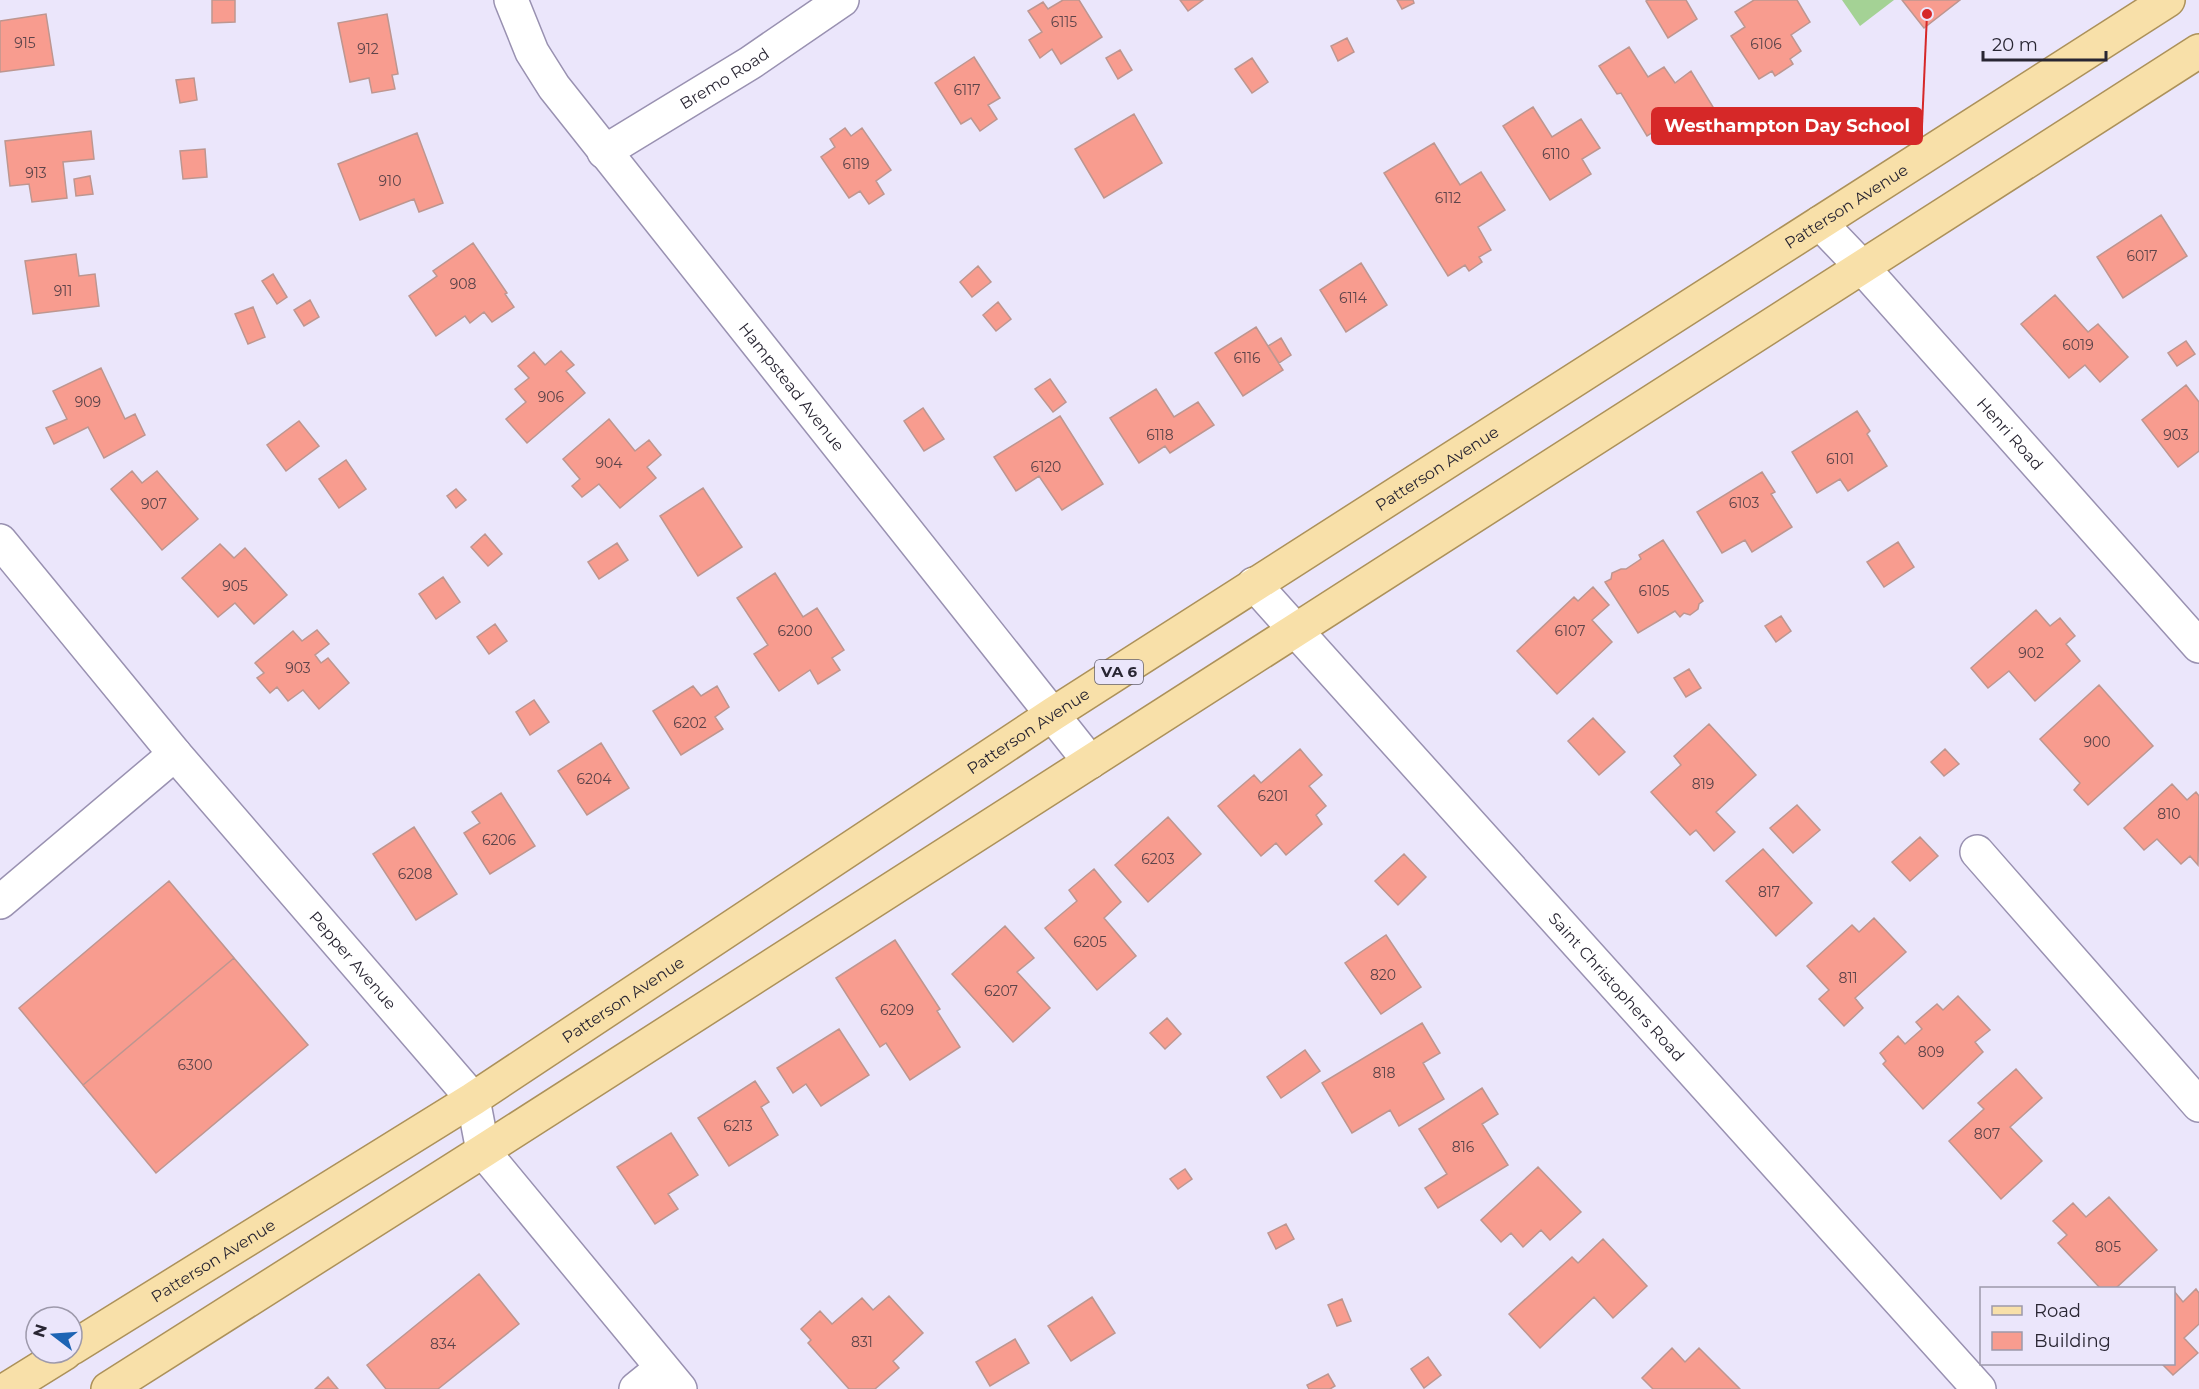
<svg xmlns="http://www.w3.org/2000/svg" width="2199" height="1389" font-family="Montserrat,sans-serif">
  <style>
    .green { fill: #a4d295 }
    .building { fill: #f89c8f; stroke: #bd9690; stroke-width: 1.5 }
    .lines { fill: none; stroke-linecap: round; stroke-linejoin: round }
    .minor-casing { stroke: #9991b1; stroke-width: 36 }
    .major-casing { stroke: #ac915a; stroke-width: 36 }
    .minor { stroke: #fff; stroke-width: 33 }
    .major { stroke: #f8e0a9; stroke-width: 33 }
    .labels { text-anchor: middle; stroke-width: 4.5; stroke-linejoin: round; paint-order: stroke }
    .number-label { font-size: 14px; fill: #5d444a }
    .shield { fill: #ebe6fb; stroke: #63606f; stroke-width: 1.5 }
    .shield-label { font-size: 15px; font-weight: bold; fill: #292633 }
    .street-label { font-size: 16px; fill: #292633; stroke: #ebe6fb }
    .leader { fill: none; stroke: #d62828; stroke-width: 2 }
    .callout-dot { fill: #d62828; stroke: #ebe6fb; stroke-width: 2 }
    .callout { fill: #d62828; stroke: #d62828; stroke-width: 2 }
    .callout-label { font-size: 18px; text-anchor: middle; font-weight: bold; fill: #fff }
  </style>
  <rect width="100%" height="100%" fill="#ebe6fb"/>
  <path class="green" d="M1842 0H1894L1860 26Z"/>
  <path class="building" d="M212 0H235V22L212 23Z
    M1063 0H1079L1102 37 1061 64 1052 49 1040 58 1029 40 1042 32 1028 11 1043 2 1048 9Z
    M1180 0H1203L1188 11Z
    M1397 0H1413L1414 3 1402 9Z
    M1648 0H1686L1697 19 1668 38 1646 1Z
    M1754 0H1797L1810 22 1791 35 1801 51 1790 59 1793 64 1775 76 1772 71 1759 79 1731 36 1745 27 1735 12Z
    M1902 0H1960L1924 28Z
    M46 14 54 65 0 72V21Z
    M387 14 398 74 392 75 395 89 372 93 369 78 350 82 338 23Z
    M1347 38 1354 52 1338 61 1331 46Z
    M1629 47 1648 77 1664 67 1675 83 1691 71 1713 107 1683 125 1677 117 1647 136 1621 93 1617 94 1599 66Z
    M1120 50 1132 70 1118 79 1106 58Z
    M974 57 1000 98 988 105 997 119 980 131 971 118 961 124 935 83Z
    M1252 58 1268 82 1252 93 1235 69Z
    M194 78 197 100 180 103 176 80Z
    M1533 107 1552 137 1581 119 1600 148 1582 159 1591 174 1550 200 1503 126Z
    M1134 114 1162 163 1104 198 1075 149Z
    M845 128 851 136 862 128 891 170 876 181 884 194 869 204 860 191 849 198 821 157 835 147 830 139Z
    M91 131 94 159 63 162 67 198 32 202 29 184 10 186 5 141Z
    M417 133 443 203 419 212 414 199 360 220 338 164Z
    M1434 143 1460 185 1481 172 1505 210 1478 227 1491 250 1479 257 1482 262 1469 271 1465 265 1448 276 1384 173Z
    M205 149 207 177 183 179 180 151Z
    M90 176 93 194 76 196 74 179Z
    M2161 215 2187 256 2123 298 2097 257Z
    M473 243 507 293 505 294 514 307 492 322 484 312 470 323 465 316 436 336 409 296 437 276 433 271Z
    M76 254 79 276 95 274 99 306 33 314 25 261Z
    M1361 263 1387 305 1346 332 1320 290Z
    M978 266 991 282 972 297 960 282Z
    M273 274 287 297 277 304 262 281Z
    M2055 295 2088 332 2098 324 2128 357 2100 382 2085 365 2069 378 2021 324Z
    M310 300 319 317 304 326 294 310Z
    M998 302 1011 319 996 331 983 315Z
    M253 307 265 337 248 344 235 314Z
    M1256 327 1283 370 1243 396 1215 353Z
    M1281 338 1291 355 1279 363 1268 346Z
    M2186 341 2195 354 2177 366 2168 353Z
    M561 351 574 365 566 371 585 393 527 443 506 419 526 402 515 389 529 378 518 366 534 352 545 365Z
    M101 368 125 419 135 414 145 435 104 458 88 427 54 444 46 428 67 419 53 391Z
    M1050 379 1066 402 1053 412 1035 389Z
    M2186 385 2199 402V451L2178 467 2142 420Z
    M1156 389 1174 417 1198 402 1214 425 1170 453 1165 446 1139 463 1110 418Z
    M923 408 944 439 924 451 904 421Z
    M1857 411 1870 431 1867 434 1887 466 1848 491 1840 479 1817 493 1792 452Z
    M1060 416 1103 484 1062 510 1039 476 1016 491 994 457Z
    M609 419 635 451 649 440 661 455 647 467 656 478 620 508 599 484 582 497 572 486 580 479 563 459Z
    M299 421 319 446 286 471 267 445Z
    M346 460 366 489 339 508 319 479Z
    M132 471 142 483 157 471 198 519 162 550 111 489Z
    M1762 472 1775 492 1771 494 1792 527 1752 552 1745 540 1722 553 1697 512Z
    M703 488 742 547 698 576 660 516Z
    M456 489 466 500 456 508 447 496Z
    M485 534 502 554 488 566 471 547Z
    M1663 540 1703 601 1699 604 1698 609 1690 615 1684 613 1680 617 1675 611 1638 633 1605 582 1611 579 1612 573 1621 569H1626L1641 559 1639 555Z
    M1898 542 1914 567 1884 587 1867 562Z
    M617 543 628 560 599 579 588 562Z
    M220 544 234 558 245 548 287 595 254 624 235 603 218 617 182 578Z
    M775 573 803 617 817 608 844 650 832 658 840 670 818 684 810 670 779 691 754 654 768 645 737 598Z
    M443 577 460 602 436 619 419 594Z
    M1593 587 1609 605 1592 620 1612 642 1557 694 1517 651 1574 597 1578 601Z
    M2036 610 2050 626 2060 618 2075 636 2066 644 2080 661 2035 701 2009 671 1988 688 1971 668Z
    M1781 616 1791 631 1776 642 1765 626Z
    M495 624 507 641 489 654 477 637Z
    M317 630 329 644 315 655 321 663 328 658 349 683 319 709 303 690 288 701 277 687 270 693 257 678 264 673 255 663 293 631 302 641Z
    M1689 669 1701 688 1686 697 1674 678Z
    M2099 685 2153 746 2088 805 2074 790 2080 783 2040 739Z
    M693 686 701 696 717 686 729 707 715 717 723 729 681 755 653 711Z
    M534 700 549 722 530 735 516 712Z
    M1593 718 1625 752 1599 775 1568 741Z
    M1709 724 1756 775 1716 812 1735 832 1714 851 1696 830 1690 835 1651 792 1681 765 1674 756Z
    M601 743 629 788 587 815 558 771Z
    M1300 749 1322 775 1309 786 1326 806 1316 815 1322 824 1286 855 1276 843 1261 856 1218 806 1254 775 1261 783Z
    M1945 749 1959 764 1944 776 1931 762Z
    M2172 784 2187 800 2196 792 2199 796 2198 865 2190 856 2181 864 2157 839 2144 850 2124 828Z
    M501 793 535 846 490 874 464 833 480 823 472 812Z
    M1797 805 1820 830 1793 853 1770 828Z
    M1168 817 1201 854 1148 902 1115 865Z
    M414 827 457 894 416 920 373 854Z
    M1920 837 1938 856 1910 881 1892 862Z
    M1763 849 1812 903 1776 936 1726 881Z
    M1404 854 1426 877 1398 905 1375 881Z
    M1094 869 1121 902 1104 918 1136 956 1097 990 1045 928 1077 901 1069 890Z
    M169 881 234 958 83 1085 19 1008Z
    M1874 918 1906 952 1855 998 1863 1008 1844 1026 1819 999 1829 990 1807 966 1852 925 1859 932Z
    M1005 926 1034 958 1017 972 1050 1008 1013 1042 952 974Z
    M1386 935 1421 987 1381 1014 1345 963Z
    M895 940 940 1009 937 1011 960 1047 910 1080 886 1043 880 1047 836 978Z
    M234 958 308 1045 156 1173 83 1085Z
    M1958 996 1990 1030 1975 1042 1983 1052 1923 1109 1883 1064 1886 1061 1880 1053 1898 1036 1905 1044 1922 1029 1916 1022 1937 1004 1943 1010Z
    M1167 1018 1181 1034 1165 1049 1150 1033Z
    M1422 1023 1440 1053 1423 1063 1444 1099 1399 1126 1390 1110 1352 1133 1322 1083Z
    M839 1029 869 1075 821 1106 806 1084 793 1093 777 1068Z
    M1305 1050 1320 1071 1281 1098 1267 1077Z
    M2016 1069 2042 1098 2010 1127 2042 1161 2001 1199 1949 1141 1984 1109 1978 1103Z
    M755 1081 769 1102 761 1107 778 1135 729 1166 698 1118Z
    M1482 1088 1498 1114 1482 1124 1508 1165 1438 1208 1425 1188 1447 1174 1419 1129Z
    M671 1133 698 1175 668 1194 678 1209 655 1224 617 1167Z
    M1538 1167 1581 1212 1550 1240 1541 1230 1523 1247 1511 1233 1501 1242 1481 1220Z
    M1185 1169 1192 1179 1178 1189 1170 1179Z
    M2109 1197 2157 1250 2116 1288H2100L2058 1243 2067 1235 2053 1221 2073 1203 2086 1217Z
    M1286 1224 1294 1239 1276 1249 1268 1233Z
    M1603 1239 1647 1286 1613 1318 1594 1297 1540 1348 1509 1314 1572 1257 1578 1263Z
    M479 1274 519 1324 438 1389H386L367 1365Z
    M2196 1289 2199 1293V1324L2184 1338 2198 1353 2173 1375 2162 1364H2174V1291L2183 1302Z
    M889 1296 923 1333 893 1361 899 1368 875 1389H849L808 1343 811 1340 801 1329 820 1311 832 1324 862 1298 873 1310Z
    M1092 1297 1115 1333 1071 1361 1048 1326Z
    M1342 1299 1351 1321 1337 1326 1328 1305Z
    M1015 1339 1029 1363 990 1386 976 1362Z
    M1672 1348 1685 1362 1699 1348 1740 1389H1653L1642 1378Z
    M1428 1357 1441 1375 1424 1388 1411 1369Z
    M1328 1374 1335 1386 1330 1389H1309L1307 1385Z
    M328 1377 338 1389H315Z"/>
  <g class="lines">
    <g class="minor-casing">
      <g id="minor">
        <path id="s1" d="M511 0 532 52 554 87 1090 762"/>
        <path id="s2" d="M604 152 750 63 842 0"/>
        <path id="s3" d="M1820 223 1862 267 2199 646"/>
        <path id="s4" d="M0 541 175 754 473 1099 483 1151 680 1389"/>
        <path id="s5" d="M1254 584 1979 1389"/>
        <path d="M1977 852 2199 1105"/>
        <path d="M0 902 175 754"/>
        <path d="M636 1389 662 1368"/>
      </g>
    </g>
    <g class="major-casing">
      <g id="major">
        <path id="s6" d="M72 1348 473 1099 1053 714 2168 0"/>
        <path d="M7 1389 65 1353"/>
        <path d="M108 1389 483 1151 2199 51"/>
      </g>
    </g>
    <use href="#minor" class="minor"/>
    <use href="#major" class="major"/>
  </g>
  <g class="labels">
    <g class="number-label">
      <text x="1064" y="27">6115</text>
      <text x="25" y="48">915</text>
      <text x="1766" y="49">6106</text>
      <text x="368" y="54">912</text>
      <text x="967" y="95">6117</text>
      <text x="1556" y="159">6110</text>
      <text x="856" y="169">6119</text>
      <text x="36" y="178">913</text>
      <text x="390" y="186">910</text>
      <text x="1448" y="203">6112</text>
      <text x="2142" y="261">6017</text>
      <text x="463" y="289">908</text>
      <text x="63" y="296">911</text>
      <text x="1353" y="303">6114</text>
      <text x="2078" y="350">6019</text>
      <text x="1247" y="363">6116</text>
      <text x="551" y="402">906</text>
      <text x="88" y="407">909</text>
      <text x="1160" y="440">6118</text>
      <text x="2176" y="440">903</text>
      <text x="1840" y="464">6101</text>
      <text x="609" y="468">904</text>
      <text x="1046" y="472">6120</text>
      <text x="1744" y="508">6103</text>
      <text x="154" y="509">907</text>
      <text x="235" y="591">905</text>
      <text x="1654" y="596">6105</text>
      <text x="795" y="636">6200</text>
      <text x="1570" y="636">6107</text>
      <text x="2031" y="658">902</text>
      <text x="298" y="673">903</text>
      <text x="690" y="728">6202</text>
      <text x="2097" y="747">900</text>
      <text x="594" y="784">6204</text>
      <text x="1703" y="789">819</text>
      <text x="1273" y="801">6201</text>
      <text x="2169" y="819">810</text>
      <text x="499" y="845">6206</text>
      <text x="1158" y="864">6203</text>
      <text x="415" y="879">6208</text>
      <text x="1769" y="897">817</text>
      <text x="1090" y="947">6205</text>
      <text x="1383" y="980">820</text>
      <text x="1848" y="983">811</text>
      <text x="1001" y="996">6207</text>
      <text x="897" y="1015">6209</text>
      <text x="1931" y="1057">809</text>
      <text x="195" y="1070">6300</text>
      <text x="1384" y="1078">818</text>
      <text x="738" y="1131">6213</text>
      <text x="1987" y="1139">807</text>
      <text x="1463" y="1152">816</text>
      <text x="2108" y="1252">805</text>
      <text x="862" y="1347">831</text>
      <text x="443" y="1349">834</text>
    </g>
    <rect class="shield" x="1095" y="660" width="48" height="24" rx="4.5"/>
    <g class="shield-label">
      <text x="1119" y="677">VA 6</text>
    </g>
    <g class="street-label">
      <text dy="6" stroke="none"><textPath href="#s2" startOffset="141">Bremo Road</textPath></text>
      <text dy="6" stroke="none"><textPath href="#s6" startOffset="2110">Patterson Avenue</textPath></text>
      <text dy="6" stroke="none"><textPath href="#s1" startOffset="480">Hampstead Avenue</textPath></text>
      <text dy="6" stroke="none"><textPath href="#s3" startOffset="284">Henri Road</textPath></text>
      <text dy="6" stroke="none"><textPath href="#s6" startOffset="1624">Patterson Avenue</textPath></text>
      <text dy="6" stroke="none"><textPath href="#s6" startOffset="1138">Patterson Avenue</textPath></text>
      <text dy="6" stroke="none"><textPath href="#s4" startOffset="548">Pepper Avenue</textPath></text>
      <text dy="6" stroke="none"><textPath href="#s5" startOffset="542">Saint Christophers Road</textPath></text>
      <text dy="6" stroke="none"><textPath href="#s6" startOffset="652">Patterson Avenue</textPath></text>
      <text dy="6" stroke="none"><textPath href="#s6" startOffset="166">Patterson Avenue</textPath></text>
    </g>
  </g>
  <path class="leader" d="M1927 14L1922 126"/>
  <circle class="callout-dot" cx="1927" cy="14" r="6"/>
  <rect class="callout" x="1652" y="108" width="270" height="36" rx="6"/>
  <g class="callout-label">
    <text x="1787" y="132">Westhampton Day School</text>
  </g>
  <rect x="1980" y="1287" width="195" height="78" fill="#ebe6fb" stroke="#9d99ab" stroke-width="1.5"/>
  <rect x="1992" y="1306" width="30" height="9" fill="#f8e0a9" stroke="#9d99ab" stroke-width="1.5"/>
  <text x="2034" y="1317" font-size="18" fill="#292633">Road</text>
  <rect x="1992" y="1332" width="30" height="18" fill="#f89c8f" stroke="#9d99ab" stroke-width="1.5"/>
  <text x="2034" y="1347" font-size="18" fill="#292633">Building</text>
  <g transform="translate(54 1335) rotate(287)"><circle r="28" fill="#ebe6fb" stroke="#9d99ab" stroke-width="1.5"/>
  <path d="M0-4.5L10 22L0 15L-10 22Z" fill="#1d64b4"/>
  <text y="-9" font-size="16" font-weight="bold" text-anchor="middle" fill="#292633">N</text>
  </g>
  <path d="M1983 51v9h123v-9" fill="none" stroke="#292633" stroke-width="3"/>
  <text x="1992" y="51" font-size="18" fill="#292633" stroke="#ebe6fb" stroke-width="4.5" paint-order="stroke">20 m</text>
</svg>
